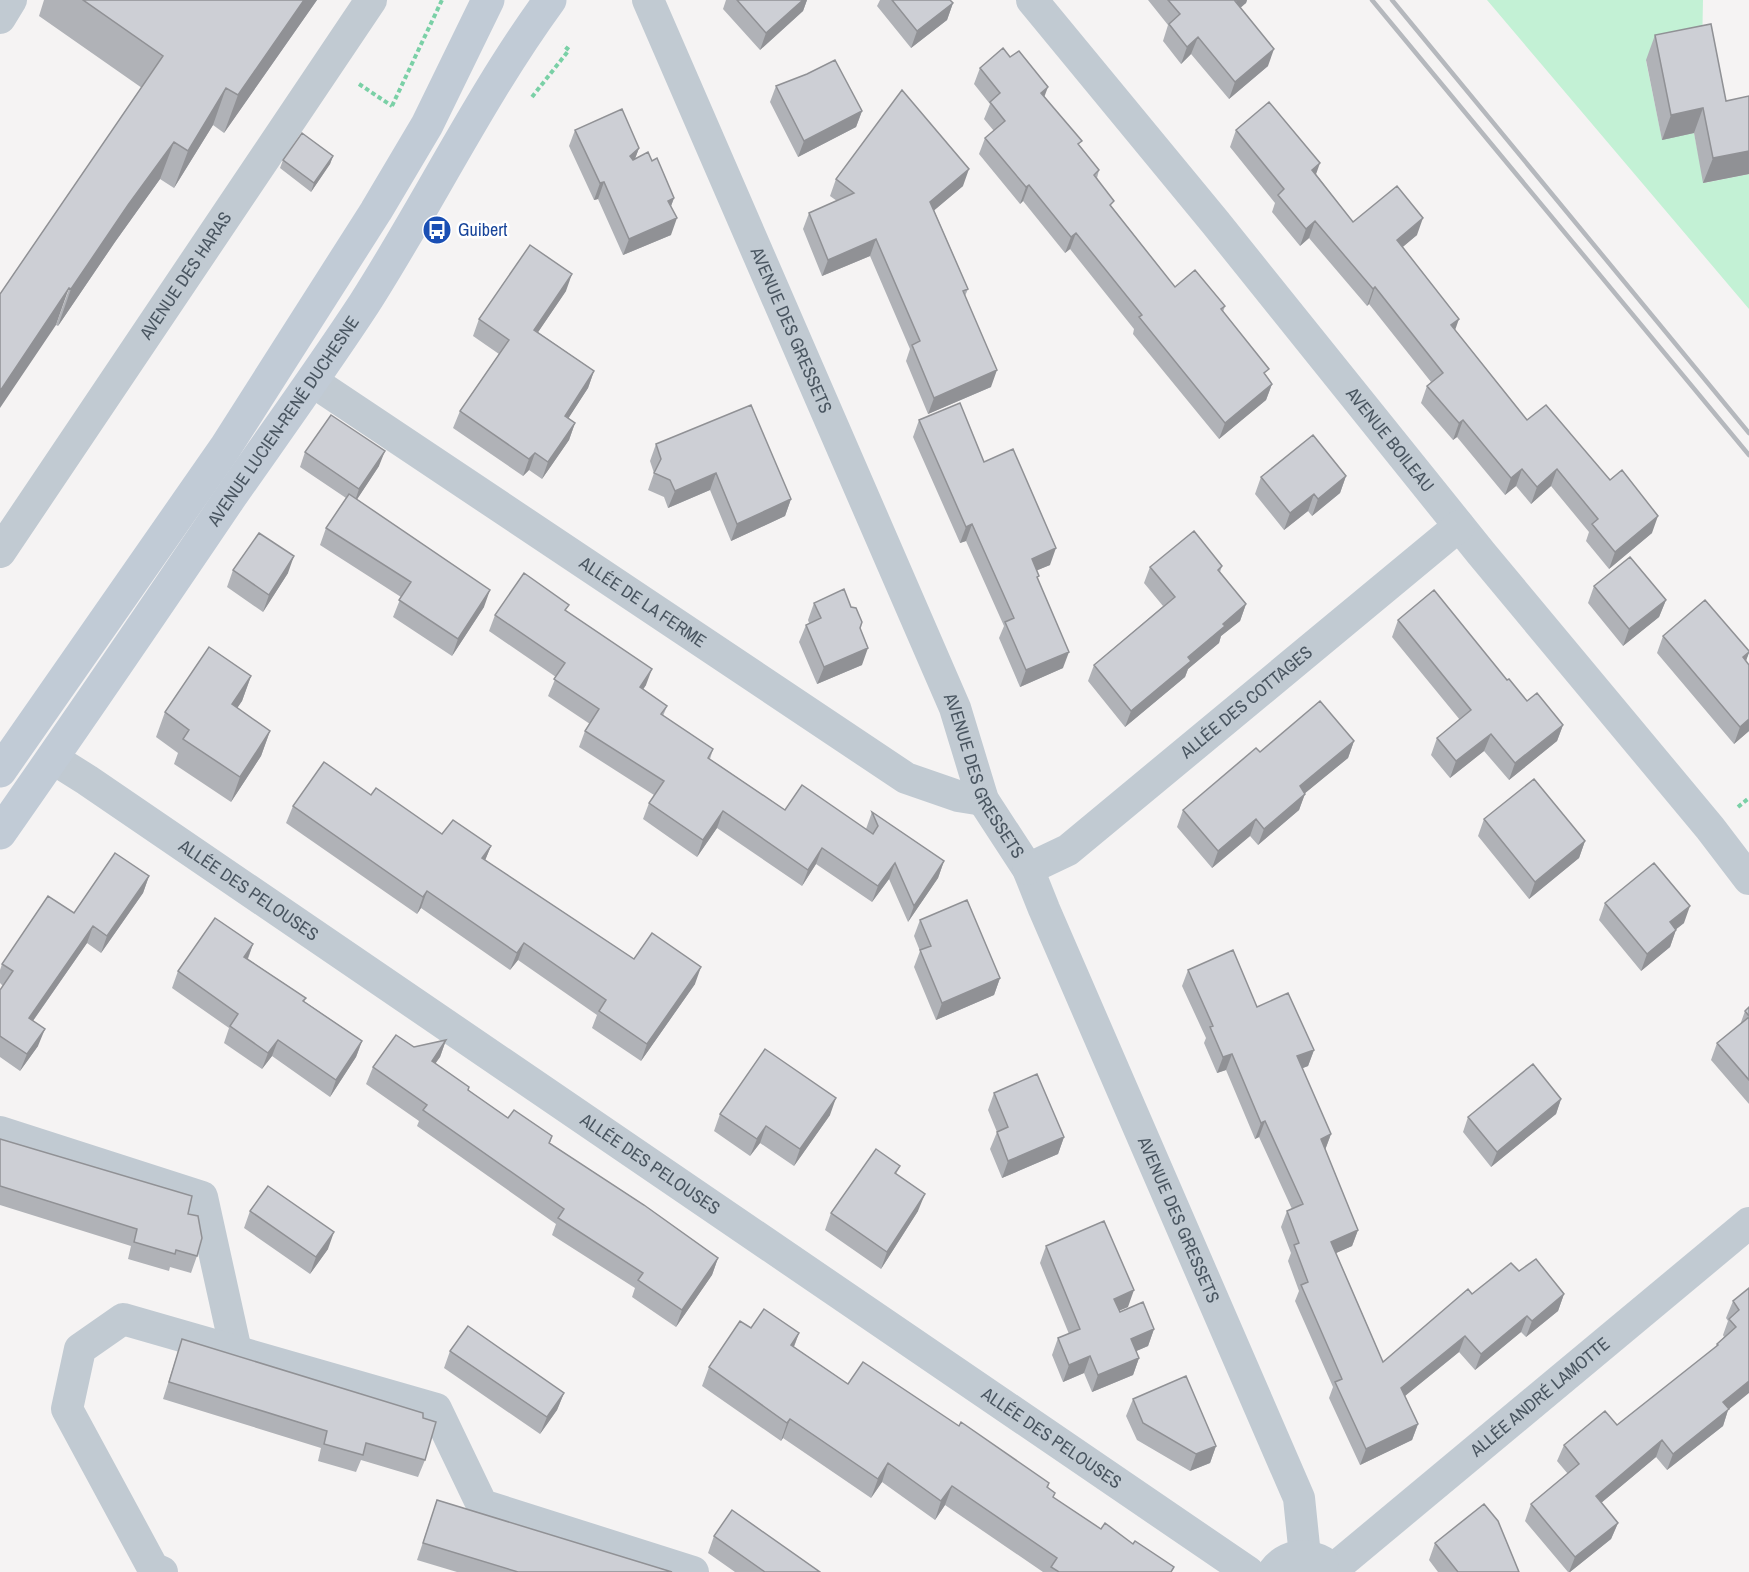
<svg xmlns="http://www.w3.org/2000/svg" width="1749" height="1572" font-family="'Archivo Narrow',sans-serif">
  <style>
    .green { fill: #c3f1d5 }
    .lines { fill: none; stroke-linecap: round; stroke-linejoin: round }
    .path { stroke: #7ad0a6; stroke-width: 4; stroke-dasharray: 4.5 3; stroke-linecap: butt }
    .street { stroke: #c1cad2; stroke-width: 32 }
    .secondary { stroke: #c1cbd6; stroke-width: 33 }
    .rail { stroke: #b5b8bd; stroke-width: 4.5 }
    .wall { fill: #b0b2b7 }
    .shaded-wall { fill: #909195 }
    .building { fill: #cdcfd5; stroke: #909195; stroke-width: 1.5 }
    .labels { text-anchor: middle; stroke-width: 5; stroke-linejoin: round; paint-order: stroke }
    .transit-label { font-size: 18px; fill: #164399; stroke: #fff; text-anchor: start }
    .street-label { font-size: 18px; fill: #4a5661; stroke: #fff }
  </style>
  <rect width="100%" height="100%" fill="#f5f3f3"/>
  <path class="green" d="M1487 0H1703L1702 49 1646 61 1662 139 1694 133 1704 183 1749 174V309Z"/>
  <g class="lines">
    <path class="path" d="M359 84 392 106
      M532 97 569 50 563 45
      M392 106 442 0
      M1738 807 1749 798"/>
    <g class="street">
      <path id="s1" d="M648 0 955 708 983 800 1028 869 1044 909 1299 1498 1305 1556"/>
      <path id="s2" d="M1032 0 1215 222 1481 553 1710 828 1749 879"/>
      <path d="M0 18 11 0"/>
      <path id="s3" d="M312 381 906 778 958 796 983 800"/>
      <path id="s4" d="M0 552 371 0"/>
      <path id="s5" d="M52 758 87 780 1248 1572"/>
      <path id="s6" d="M1028 869 1068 850 1459 526"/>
      <path d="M0 1132 202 1197 236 1351"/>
      <path id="s7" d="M1331 1571 1749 1223"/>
      <path d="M162 1572 153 1568 67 1409 80 1349 123 1319 436 1409 482 1505 693 1572"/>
      <path d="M1273 1572C1285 1555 1305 1552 1323 1562"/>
    </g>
    <g class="secondary">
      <path d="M0 771 225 448 376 211 427 125 488 0"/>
      <path id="s8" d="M0 833C77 723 152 613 227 502 273 436 320 371 364 304 428 204 480 96 550 0"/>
    </g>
    <path class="rail" d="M1372 0 1749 455
      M1392 0 1749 433"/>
  </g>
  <path class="wall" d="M44 0H317L224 133 213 125 174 188 160 179 115 242 58 326 56 325 142 88 39 16Z
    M726 0H807L803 11 760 50 723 9Z
    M880 0H950L953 3 947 20 911 48 877 6Z
    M1148 0H1247L1246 3 1240 7 1268 66 1229 99 1191 54 1181 64 1163 41 1168 25Z
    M1655 35 1726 101 1749 96V174L1703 183 1694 133 1662 140 1646 60Z
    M980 68 1044 97 1080 146 1099 170 1097 178 1112 207 1175 287 1225 306 1223 312 1272 384 1266 400 1219 439 1133 334 1134 329 1070 249 1065 253 1023 201 1020 204 979 154 985 138 994 131 984 119 990 104 974 84Z
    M776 86 862 111 856 127 798 157 770 102Z
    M575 130 639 148 635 159 652 161 674 198 671 206V235L623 255 598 199 594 200 569 146Z
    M1236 130 1316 174 1353 222 1417 235 1402 247 1455 330 1527 420 1652 533 1609 569 1586 541 1589 532 1551 486 1531 504 1516 486 1505 495 1457 437 1453 440 1421 403 1427 386 1431 382 1369 304 1367 306 1309 238 1300 246 1272 212 1275 203 1230 147Z
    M333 156 330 164 311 192 280 168 283 160Z
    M836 179 963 186 934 210 968 289 965 296 991 387 928 414 906 361 910 349 870 256 822 276 803 229 809 213 837 201 830 196Z
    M566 291 538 332 594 371 588 388 568 418 575 423 569 440 542 479 529 470 523 476 453 428 460 411 499 354 473 336 479 319Z
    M919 420 984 462 1050 565 1037 570 1038 579 1063 668 1020 687 999 638 1004 626 966 541 960 543 913 437Z
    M656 444 791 499 785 516 731 541 710 490 668 508 664 497 648 490 654 473 650 461Z
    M305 452 379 466 357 499 484 607 452 656 393 617 401 597 320 545 326 528 346 498 300 467Z
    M1346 476 1340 493 1312 516 1308 511 1284 530 1255 494 1261 477Z
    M1222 566 1220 572 1246 604 1240 621 1221 636 1219 643 1188 669 1185 677 1125 727 1088 681 1094 665 1163 606 1144 583 1150 567Z
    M233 570 288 573 263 612 227 587Z
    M1594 586 1666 600 1659 617 1623 646 1588 603Z
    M814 603 851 607 860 628 862 665 817 684 799 642 806 625 809 623 808 620Z
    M567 611 646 685 643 689 667 706 663 716 713 749 710 759 785 810 867 831 866 829 872 812 944 861 938 878 908 922 889 879 872 902 816 864 802 886 717 828 697 857 643 819 649 803 654 795 579 747 585 731 590 724 548 696 556 677 489 631 495 615Z
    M1398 620 1507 680 1527 701 1563 725 1557 741 1509 780 1484 751 1450 778 1431 755 1437 738 1460 720 1392 637Z
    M1663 636 1749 651 1746 661 1749 731 1734 744 1657 653Z
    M251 676 242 701 237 708 270 731 261 756 231 802 174 764 178 753 156 737 165 712Z
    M1354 741 1348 758 1305 793 1299 810 1258 845 1250 836 1212 868 1177 827 1183 810Z
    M371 795 442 834 491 846 485 860 634 959 695 984 641 1061 592 1028 597 1015 518 960 510 970 421 908 417 914 286 823 293 806Z
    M1484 819 1585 841 1579 858 1529 899 1478 836Z
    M149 876 143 893 101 953 87 943 33 1021 38 1046 20 1071 0 1057V990L3 986 0 983V970L2 964 74 913Z
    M1605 903 1684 923 1676 929 1670 947 1641 971 1599 920Z
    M920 920 1000 978 994 995 936 1020 914 967 920 951 914 936Z
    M253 944 248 959 306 998 304 1001 362 1041 356 1057 330 1097 272 1056 262 1069 224 1043 229 1028 172 988 178 971Z
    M1188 970 1257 1007 1314 1050 1308 1066 1302 1068 1331 1134 1325 1150 1358 1230 1352 1246 1336 1253 1383 1362 1472 1294 1519 1271 1564 1294 1558 1311 1526 1337 1521 1332 1475 1370 1459 1352 1405 1396 1418 1424 1412 1440 1360 1465 1329 1398 1333 1387 1295 1301 1299 1291 1288 1261 1291 1253 1281 1227 1287 1211 1292 1209 1259 1137 1255 1139 1226 1070 1217 1073 1204 1043 1206 1038 1182 986Z
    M1749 1007V1104L1711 1060 1717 1043 1740 1025 1745 1011Z
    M446 1040 440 1057 435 1063 468 1090 508 1118 552 1136 550 1143 718 1258 712 1275 676 1327 632 1297 635 1288 552 1235 556 1224 417 1126 419 1121 366 1084 373 1067 414 1047Z
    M994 1093 1064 1137 1058 1154 1002 1178 990 1149 997 1132 988 1110Z
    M1561 1099 1556 1114 1491 1167 1463 1132 1468 1117Z
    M720 1114 830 1115 794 1166 760 1143 750 1156 714 1131Z
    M0 1139 188 1214 197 1256 191 1273 170 1267 169 1271 128 1259 131 1246 0 1205Z
    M900 1166 896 1174 918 1211 881 1269 825 1230 831 1213Z
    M250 1211 328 1249 310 1274 244 1228Z
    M1046 1246 1128 1307 1119 1311 1120 1312 1154 1329 1148 1346 1136 1351 1139 1358 1133 1375 1092 1392 1084 1373 1063 1382 1052 1355 1058 1338 1069 1334 1040 1263Z
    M1749 1288 1728 1410 1723 1426 1667 1470 1656 1457 1601 1503 1618 1523 1611 1539 1570 1572H1568L1525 1521 1531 1504 1568 1474 1557 1461 1564 1445 1617 1425 1716 1347 1717 1344 1724 1337 1723 1335 1728 1321 1726 1318 1733 1301Z
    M751 1328 799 1333 794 1347 848 1384 959 1426 1049 1483 1048 1488 1053 1497 1101 1529 1133 1544 1172 1572H1043L945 1505 935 1520 882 1482 871 1498 783 1438 781 1441 702 1386 709 1367Z
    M182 1339 423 1418 425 1460 418 1477 361 1460 356 1472 318 1461 321 1448 163 1399Z
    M450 1351 564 1393 557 1410 540 1434 444 1368Z
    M1133 1399 1216 1446 1210 1463 1190 1471 1137 1440 1126 1416Z
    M437 1500 672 1572H457L417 1560Z
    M714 1536 820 1572H735L708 1553Z
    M1435 1543 1519 1572H1438L1429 1560Z"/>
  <path class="shaded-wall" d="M304 0H317L224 133 238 95Z
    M803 0H807L803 11 760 50 766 33Z
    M1237 0H1247L1246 3 1229 18Z
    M953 3 947 20 911 48 917 31Z
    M1198 37 1191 54 1181 64 1187 47Z
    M1274 49 1268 66 1229 99 1235 82Z
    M1048 87 1042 103 1041 93Z
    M226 88 213 125 174 188 188 151Z
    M1703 108 1694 133 1662 140 1671 115Z
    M862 111 856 127 798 157 804 141Z
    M174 142 160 179 115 242 58 326 71 289 128 205Z
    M639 148 633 164 630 156Z
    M1749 151V174L1703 183 1713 158Z
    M333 156 330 164 311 192 314 183Z
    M1320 163 1314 180 1312 170Z
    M969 169 963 186 924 219 930 202Z
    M604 182 598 199 594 200 600 183Z
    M1029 185 1023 201 1020 204 1026 187Z
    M674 198 668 214V201Z
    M677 218 671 235 623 255 629 239Z
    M1423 218 1417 235 1391 257 1397 240Z
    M1315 221 1309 238 1300 246 1306 229Z
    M1076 233 1070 249 1065 253 1071 237Z
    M876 239 870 256 822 276 828 260Z
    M572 274 566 291 528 347 534 330Z
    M1375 287 1369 304 1367 306 1373 289Z
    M69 288 56 325 0 408V391Z
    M1459 319 1453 336 1451 325Z
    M997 370 991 387 928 414 934 398Z
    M594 371 588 388 559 433 565 416Z
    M1272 384 1266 400 1219 439 1225 423Z
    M1463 420 1457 437 1453 440 1459 423Z
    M575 423 569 440 542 479 548 462Z
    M385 451 379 466 354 504 359 489Z
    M535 453 529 470 523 476 529 459Z
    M1522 469 1516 486 1505 495 1511 478Z
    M1557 469 1551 486 1531 504 1537 487Z
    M716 473 710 490 668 508 675 491Z
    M1346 476 1340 493 1312 516 1318 499Z
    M1314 494 1308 511 1284 530 1290 513Z
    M791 499 785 516 731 541 737 524Z
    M1658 516 1652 533 1609 569 1615 552Z
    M972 524 966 541 960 543 966 527Z
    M1056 548 1050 565 1026 575 1032 559Z
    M294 556 288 573 263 612 269 595Z
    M490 590 484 607 452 656 458 639Z
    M1666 600 1659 617 1623 646 1629 629Z
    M1246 604 1240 621 1221 636 1219 643 1188 669 1185 677 1125 727 1131 711 1223 624Z
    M868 648 862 665 817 684 824 667Z
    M1069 652 1063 668 1020 687 1026 670Z
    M1749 652V653L1743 668V657Z
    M652 669 646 685 634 703 640 687Z
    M251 676 242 701 223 729 232 704Z
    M1749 719V731L1734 744 1740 727Z
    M1563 725 1557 741 1509 780 1515 763Z
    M270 731 261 756 231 802 240 777Z
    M1491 734 1484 751 1450 778 1456 761Z
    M1354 741 1348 758 1293 803 1300 786Z
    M1305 794 1299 810 1258 845 1264 829Z
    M723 811 717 828 697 857 703 840Z
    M1256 819 1250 836 1212 868 1218 851Z
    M1585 841 1579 858 1529 899 1535 882Z
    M491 846 484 863 482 858Z
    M822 848 816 864 802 886 808 870Z
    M944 861 938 878 908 922 914 906Z
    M895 863 889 879 872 902 878 886Z
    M149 876 143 893 101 953 107 936Z
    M427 891 421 908 417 914 423 897Z
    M1690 906 1684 923 1664 939 1670 922Z
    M93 926 87 943 23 1035 29 1018Z
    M1676 930 1670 947 1641 971 1647 954Z
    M524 943 518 960 510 970 517 953Z
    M253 944 247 960 244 957Z
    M701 967 695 984 641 1061 647 1044Z
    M1000 978 994 995 936 1020 942 1003Z
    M45 1029 38 1046 20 1071 27 1054Z
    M278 1040 272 1056 262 1069 268 1053Z
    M446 1040 440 1057 426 1077 432 1061Z
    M362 1041 356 1057 330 1097 336 1080Z
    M1314 1050 1308 1066 1291 1073 1297 1056Z
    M1232 1054 1226 1070 1217 1073 1223 1057Z
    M836 1098 830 1115 794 1166 800 1149Z
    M1561 1099 1556 1114 1491 1167 1497 1152Z
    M1265 1121 1259 1137 1255 1139 1261 1123Z
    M766 1126 760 1143 750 1156 757 1139Z
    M1331 1134 1325 1150 1321 1139Z
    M1064 1137 1058 1154 1002 1178 1008 1161Z
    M925 1194 918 1211 881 1269 887 1252Z
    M1358 1230 1352 1246 1325 1258 1331 1242Z
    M334 1232 328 1249 310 1274 316 1257Z
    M718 1258 712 1275 676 1327 682 1310Z
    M1134 1290 1128 1307 1108 1315 1114 1299Z
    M1564 1294 1558 1311 1526 1337 1532 1321Z
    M1527 1316 1521 1332 1475 1370 1481 1354Z
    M1154 1329 1148 1346 1125 1356 1131 1339Z
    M799 1333 792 1351 791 1345Z
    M1465 1336 1459 1352 1395 1404 1401 1388Z
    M1090 1356 1084 1373 1063 1382 1069 1365Z
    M1139 1358 1133 1375 1092 1392 1098 1375Z
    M1749 1381V1393L1728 1410 1723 1426 1667 1470 1673 1454 1723 1402Z
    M564 1393 557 1410 540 1434 547 1417Z
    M790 1419 783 1438 781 1441 787 1423Z
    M1418 1424 1412 1440 1360 1465 1366 1449Z
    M1662 1440 1656 1457 1589 1513 1596 1496Z
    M1216 1446 1210 1463 1190 1471 1196 1454Z
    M888 1463 882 1482 871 1498 878 1479Z
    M952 1486 945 1505 935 1520 941 1501Z
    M1618 1523 1611 1539 1570 1572H1569L1575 1557Z"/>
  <path class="building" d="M83 0H304L238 95 226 88 188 151 174 142 128 205 71 289 69 288 0 391V294L163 56Z
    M737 0H803L766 33Z
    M892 0H950L953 3 917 31Z
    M1168 0H1237L1235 1 1274 49 1235 82 1198 37 1187 47 1169 24 1180 14Z
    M1711 24 1726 101 1749 96V151L1713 158 1703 108 1671 115 1655 35Z
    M1003 48 1010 57 1019 51 1048 87 1041 93 1082 141 1078 144 1099 170 1094 175 1114 201 1110 205 1175 287 1195 270 1225 306 1221 309 1269 369 1264 373 1272 384 1225 423 1139 317 1142 315 1076 233 1071 237 1029 185 1026 187 985 138 1005 121 990 102 1000 93 980 68Z
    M835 60 862 111 804 141 776 86 807 74Z
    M902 90 969 169 930 202 968 289 963 291 997 370 934 398 912 345 920 341 876 239 828 260 809 213 854 193 836 179Z
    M1269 102 1320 163 1312 170 1353 222 1397 186 1423 218 1397 240 1459 319 1451 325 1527 420 1546 405 1610 480 1622 470 1658 516 1615 552 1592 524 1598 519 1557 469 1537 487 1522 469 1511 478 1463 420 1459 423 1427 386 1443 373 1375 287 1373 289 1315 221 1306 229 1278 195 1284 189 1236 130Z
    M622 109 639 148 630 156 633 160 648 152 652 161 657 158 674 198 668 201 677 218 629 239 604 182 600 183 575 130Z
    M302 133 333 156 314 183 283 160Z
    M530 245 572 274 534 330 594 371 565 416 575 423 548 462 535 453 529 459 460 411 509 340 479 319Z
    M960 403 984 462 1013 449 1056 548 1032 559 1039 576 1037 577 1069 652 1026 670 1005 622 1014 618 972 524 966 527 919 420Z
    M751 405 791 499 737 524 716 473 675 491 670 480 654 473 661 459 656 444Z
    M331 415 385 451 359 489 305 452Z
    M1313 435 1346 476 1318 499 1314 494 1290 513 1261 477Z
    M349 494 490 590 458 639 399 600 411 582 326 528Z
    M1194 531 1222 566 1218 570 1246 604 1223 624 1225 626 1188 657 1191 661 1131 711 1094 665 1175 597 1150 567Z
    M259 533 294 556 269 595 233 570Z
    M1630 557 1666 600 1629 629 1594 586Z
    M524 573 569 605 565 610 652 669 640 687 667 706 661 714 713 749 708 758 785 810 802 785 873 834 878 826 872 812 944 861 914 906 895 863 878 886 822 848 808 870 723 811 703 840 649 803 664 781 585 731 599 709 554 679 565 663 495 615Z
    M844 589 851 607 856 608 862 622 860 628 868 648 824 667 806 625 821 618 814 603Z
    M1434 590 1507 680 1509 679 1527 701 1537 693 1563 725 1515 763 1491 734 1456 761 1437 738 1471 710 1398 620Z
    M1705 600 1749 651V652L1743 657 1749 665V719L1740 727 1663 636Z
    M209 647 251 676 232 704 270 731 240 777 183 739 189 730 165 712Z
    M1320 701 1354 741 1300 786 1305 794 1264 829 1256 819 1218 851 1183 810 1256 748 1260 752Z
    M324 762 371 795 376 788 442 834 453 820 491 846 482 858 634 959 652 933 701 967 647 1044 599 1011 606 1000 524 943 517 953 427 891 423 897 293 806Z
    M1534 779 1585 841 1535 882 1484 819Z
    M115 853 149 876 107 936 93 926 29 1018 45 1029 27 1054 0 1036V990L13 971 2 964 48 896 74 913Z
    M1654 863 1690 906 1670 922 1676 930 1647 954 1605 903Z
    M967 900 1000 978 942 1003 920 950 931 946 920 920Z
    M215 918 253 944 244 957 306 998 303 1001 362 1041 336 1080 278 1040 268 1053 230 1026 238 1014 178 971Z
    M1233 950 1257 1007 1288 993 1314 1050 1297 1056 1331 1134 1321 1139 1358 1230 1331 1242 1383 1362 1468 1289 1472 1294 1511 1263 1519 1271 1536 1259 1564 1294 1532 1321 1527 1316 1481 1354 1465 1336 1401 1388 1418 1424 1366 1449 1335 1382 1342 1379 1301 1285 1308 1282 1294 1245 1299 1243 1287 1211 1303 1204 1265 1121 1261 1123 1232 1054 1223 1057 1210 1027 1213 1026 1188 970Z
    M1749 1007V1016L1745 1011Z
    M1749 1017V1080L1717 1043Z
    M396 1035 414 1047 446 1040 432 1061 469 1087 468 1090 508 1118 514 1110 552 1136 549 1143 644 1205 718 1258 682 1310 638 1280 643 1273 558 1218 564 1209 423 1110 427 1105 373 1067Z
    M765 1049 836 1098 800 1149 766 1126 757 1139 720 1114Z
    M1533 1064 1561 1099 1497 1152 1468 1117Z
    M1037 1074 1064 1137 1008 1161 997 1132 1008 1127 994 1093Z
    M0 1139 192 1196 188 1214 198 1216 202 1238 197 1256 176 1250 175 1254 134 1242 137 1229 0 1186Z
    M876 1149 900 1166 895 1173 925 1194 887 1252 831 1213Z
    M268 1186 334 1232 316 1257 250 1211Z
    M1104 1221 1134 1290 1114 1299 1120 1312 1143 1302 1154 1329 1131 1339 1139 1358 1098 1375 1090 1356 1069 1365 1058 1338 1080 1329 1046 1246Z
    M1749 1288V1381L1723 1402 1729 1409 1673 1454 1662 1440 1596 1496 1618 1523 1575 1557 1531 1504 1579 1464 1564 1445 1605 1411 1617 1425 1718 1345 1717 1344 1736 1327 1729 1319 1739 1310 1733 1301Z
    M764 1309 799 1333 791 1345 848 1384 863 1362 959 1426 961 1422 1049 1483 1047 1487 1055 1493 1053 1497 1101 1529 1105 1523 1133 1544 1135 1541 1174 1567 1171 1572H1059L1051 1567 1057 1558 952 1486 941 1501 888 1463 878 1479 790 1419 787 1423 709 1367 740 1321 751 1328Z
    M468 1326 564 1393 547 1417 450 1351Z
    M182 1339 423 1413V1418L436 1422 425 1460 366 1443 363 1455 324 1444 327 1431 169 1382Z
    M1186 1376 1216 1446 1196 1454 1143 1423 1133 1399Z
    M437 1500 672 1572H518L423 1543Z
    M1484 1504 1498 1521 1519 1572H1458L1435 1543Z
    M732 1510 820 1572H765L714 1536Z"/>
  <defs>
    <g id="bus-disc" transform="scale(1.5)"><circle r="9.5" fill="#1a4fb4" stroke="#fff"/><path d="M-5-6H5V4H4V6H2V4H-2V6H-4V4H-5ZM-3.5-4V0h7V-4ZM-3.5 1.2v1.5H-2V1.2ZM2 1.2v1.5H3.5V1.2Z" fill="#fff"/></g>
  </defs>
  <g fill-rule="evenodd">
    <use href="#bus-disc" x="437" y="230"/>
  </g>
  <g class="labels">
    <g class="transit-label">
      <text x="458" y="236">Guibert</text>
    </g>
    <g class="street-label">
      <text dy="6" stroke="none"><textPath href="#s4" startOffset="333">AVENUE DES HARAS</textPath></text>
      <text dy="6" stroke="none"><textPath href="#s1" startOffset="360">AVENUE DES GRESSETS</textPath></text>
      <text dy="6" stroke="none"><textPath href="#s8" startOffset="500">AVENUE LUCIEN-RENÉ DUCHESNE</textPath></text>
      <text dy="6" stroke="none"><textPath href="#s2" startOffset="567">AVENUE BOILEAU</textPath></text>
      <text dy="6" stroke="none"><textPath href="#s3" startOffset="398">ALLÉE DE LA FERME</textPath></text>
      <text dy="6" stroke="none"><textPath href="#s6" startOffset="276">ALLÉE DES COTTAGES</textPath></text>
      <text dy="6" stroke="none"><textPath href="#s1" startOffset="846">AVENUE DES GRESSETS</textPath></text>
      <text dy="6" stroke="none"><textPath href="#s5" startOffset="237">ALLÉE DES PELOUSES</textPath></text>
      <text dy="6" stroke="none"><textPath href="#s5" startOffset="723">ALLÉE DES PELOUSES</textPath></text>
      <text dy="6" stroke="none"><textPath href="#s1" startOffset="1332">AVENUE DES GRESSETS</textPath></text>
      <text dy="6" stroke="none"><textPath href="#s7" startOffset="272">ALLÉE ANDRÉ LAMOTTE</textPath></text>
      <text dy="6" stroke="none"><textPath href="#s5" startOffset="1209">ALLÉE DES PELOUSES</textPath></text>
    </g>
  </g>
</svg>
